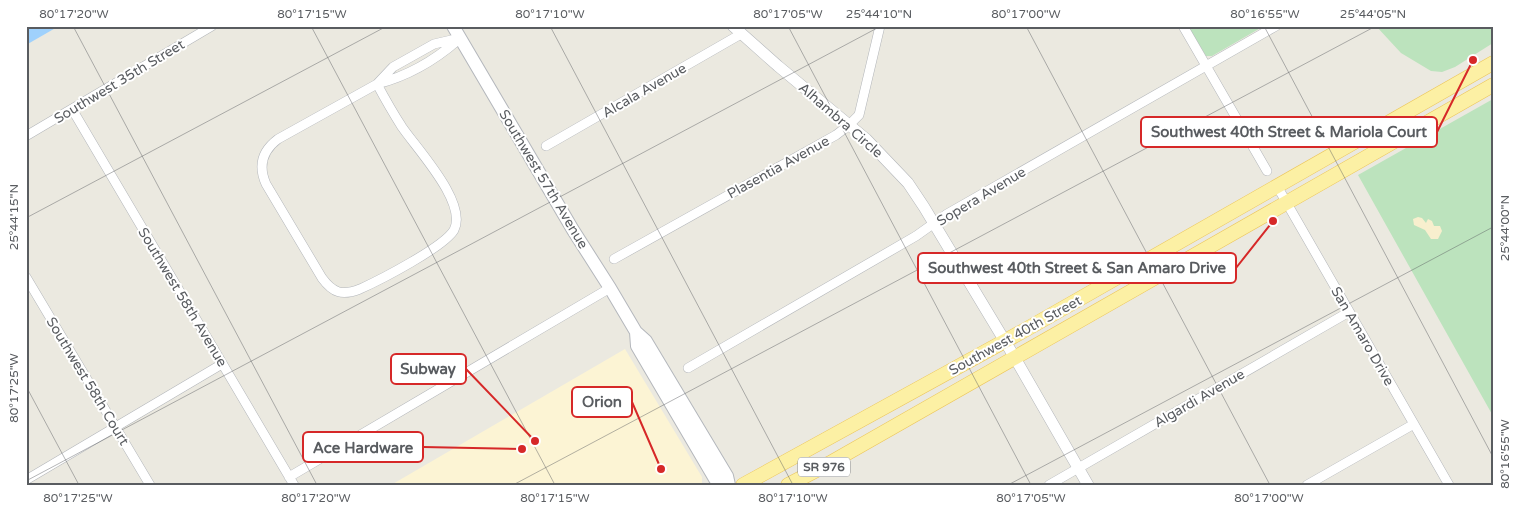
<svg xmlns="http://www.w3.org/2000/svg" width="1519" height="511" font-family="'Varela Round',sans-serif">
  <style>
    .commercial { fill: #fcf4d4 }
    .green { fill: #bce3bd }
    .sand { fill: #f8efce }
    .water { fill: #9fd1fc }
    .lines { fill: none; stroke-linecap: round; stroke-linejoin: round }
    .minor-casing { stroke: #b3b6ba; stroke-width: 10 }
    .tertiary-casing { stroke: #b3b6ba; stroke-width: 12 }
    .secondary-casing { stroke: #b4b7bc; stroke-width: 14 }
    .primary-casing { stroke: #ecc558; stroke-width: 15 }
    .minor { stroke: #fff; stroke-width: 9 }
    .tertiary { stroke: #fff; stroke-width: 11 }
    .secondary { stroke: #fff; stroke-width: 12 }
    .primary { stroke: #fcf0a4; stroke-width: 14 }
    .ticks { fill: none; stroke: #595c60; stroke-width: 1; stroke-opacity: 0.45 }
    .labels { text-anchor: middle; stroke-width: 4; stroke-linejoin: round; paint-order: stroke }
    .shield { fill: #fff; stroke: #8b8d90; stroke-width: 1 }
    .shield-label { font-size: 12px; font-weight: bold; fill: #595c60 }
    .street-label { font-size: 14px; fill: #595c60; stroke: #fff }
    .leader { fill: none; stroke: #d62828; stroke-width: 2 }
    .callout-dot { fill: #d62828; stroke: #fff; stroke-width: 2 }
    .callout { fill: #fff; stroke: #d62828; stroke-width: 2 }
    .callout-label { font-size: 15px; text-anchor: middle; font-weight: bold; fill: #595c60 }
    .neatline { fill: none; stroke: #595c60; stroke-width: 2 }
    .ticks-label { font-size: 12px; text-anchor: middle; fill: #595c60 }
  </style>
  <rect width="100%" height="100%" fill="#ebe9e0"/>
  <path class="commercial" d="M625 349 702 477V485H391Z"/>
  <path class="green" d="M1188 26H1264L1212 56H1206Z
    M1376 26H1493V43L1455 67 1442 72 1431 71 1401 53Z
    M1493 99V416L1358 175Z"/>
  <path class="sand" d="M1418 217 1422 218 1426 223 1428 219 1432 221 1434 226H1440L1442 231 1438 239H1431L1425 230 1414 225 1413 219Z"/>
  <path class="water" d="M26 26H59L26 45Z"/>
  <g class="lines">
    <g class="minor-casing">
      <path id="minor" d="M1183 26 1267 171
        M377 84C385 99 393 113 402 127 417 149 468 203 454 230 444 247 380 280 360 289 342 296 333 293 322 278L266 184C258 166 262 151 278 139Z
        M377 84 393 67 434 44 460 38
        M377 84C408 76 434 61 458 40
        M72 109 294 485
        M26 136 212 26
        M546 146 741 34
        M1277 186 1449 485
        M614 259 836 135 849 125 859 115 880 26
        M26 277 150 485
        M688 368 916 236 947 214 1276 26
        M289 477 610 288
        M26 480 222 364
        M1049 485 1349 312
        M1307 485 1414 424"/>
    </g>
    <g class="tertiary-casing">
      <path id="tertiary" d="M733 26 778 66 866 139 908 183 924 207 1015 358 1088 485"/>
    </g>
    <g class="secondary-casing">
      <path id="secondary" d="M453 26 573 230 610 288 636 332 646 341 727 476 729 485
        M636 332 637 346 715 479 722 485"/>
    </g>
    <g class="primary-casing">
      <path id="primary" d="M743 485 1025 330 1493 63
        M788 485 830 463 1493 85"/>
    </g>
    <use href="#minor" class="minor"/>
    <use href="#tertiary" class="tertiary"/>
    <use href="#secondary" class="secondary"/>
    <use href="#primary" class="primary"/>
  </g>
  <path class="ticks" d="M73 26 317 485M311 26 555 485M550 26 793 485M788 26 1031 485M1026 26 1270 485M1264 26 1493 457M26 218 387 26M26 386 79 485M26 481 881 26M513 485 1376 26M1008 485 1493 227"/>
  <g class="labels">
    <rect class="shield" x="798" y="457.5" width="52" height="19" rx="4"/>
    <g class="shield-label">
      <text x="824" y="471">SR 976</text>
    </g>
    <g class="street-label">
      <text transform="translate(119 81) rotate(-31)" y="5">Southwest 35th Street</text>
      <text transform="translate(644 90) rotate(-30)" y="5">Alcala Avenue</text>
      <text transform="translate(841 120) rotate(41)" y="5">Alhambra Circle</text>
      <text transform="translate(778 167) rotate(-29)" y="5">Plasentia Avenue</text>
      <text transform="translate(544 179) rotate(59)" y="5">Southwest 57th Avenue</text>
      <text transform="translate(981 196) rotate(-31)" y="5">Sopera Avenue</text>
      <text transform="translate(183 297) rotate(59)" y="5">Southwest 58th Avenue</text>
      <text transform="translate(1015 335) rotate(-29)" y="5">Southwest 40th Street</text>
      <text transform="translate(1363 336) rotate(60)" y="5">San Amaro Drive</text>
      <text transform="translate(88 381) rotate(59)" y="5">Southwest 58th Court</text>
      <text transform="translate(1199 398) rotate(-30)" y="5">Algardi Avenue</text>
    </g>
  </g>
  <path class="leader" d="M1473 60L1437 132M1273 221L1236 268M535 441L466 369M661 469L632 402M522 449L423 447"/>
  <g class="callout-dot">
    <circle cx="1473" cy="60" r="5"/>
    <circle cx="1273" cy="221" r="5"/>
    <circle cx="535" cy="441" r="5"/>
    <circle cx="661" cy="469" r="5"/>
    <circle cx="522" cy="449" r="5"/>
  </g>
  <g class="callout">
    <rect x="1141" y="117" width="296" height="30" rx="5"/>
    <rect x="918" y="253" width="318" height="30" rx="5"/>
    <rect x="391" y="354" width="75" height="30" rx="5"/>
    <rect x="572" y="387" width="60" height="30" rx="5"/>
    <rect x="303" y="432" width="120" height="30" rx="5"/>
  </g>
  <g class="callout-label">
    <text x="1289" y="137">Southwest 40th Street &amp; Mariola Court</text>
    <text x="1077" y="273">Southwest 40th Street &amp; San Amaro Drive</text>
    <text x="428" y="374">Subway</text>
    <text x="602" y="407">Orion</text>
    <text x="363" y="453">Ace Hardware</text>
  </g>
  <rect width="1519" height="511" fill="none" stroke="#ffffff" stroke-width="55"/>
  <rect x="28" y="28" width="1464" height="456" class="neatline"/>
  <g class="ticks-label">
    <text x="74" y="18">80°17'20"W</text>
    <text x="312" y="18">80°17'15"W</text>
    <text x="550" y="18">80°17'10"W</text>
    <text x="788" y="18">80°17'05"W</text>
    <text x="879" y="18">25°44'10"N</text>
    <text x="1026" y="18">80°17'00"W</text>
    <text x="1265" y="18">80°16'55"W</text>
    <text x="1373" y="18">25°44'05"N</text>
    <text transform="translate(14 217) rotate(-90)" y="4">25°44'15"N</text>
    <text transform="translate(1505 228) rotate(-90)" y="4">25°44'00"N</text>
    <text transform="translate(14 388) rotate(-90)" y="4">80°17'25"W</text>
    <text transform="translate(1505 454) rotate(-90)" y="4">80°16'55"W</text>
    <text x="78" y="502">80°17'25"W</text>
    <text x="316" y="502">80°17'20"W</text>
    <text x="555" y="502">80°17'15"W</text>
    <text x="793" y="502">80°17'10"W</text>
    <text x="1031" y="502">80°17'05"W</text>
    <text x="1269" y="502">80°17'00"W</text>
  </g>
</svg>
